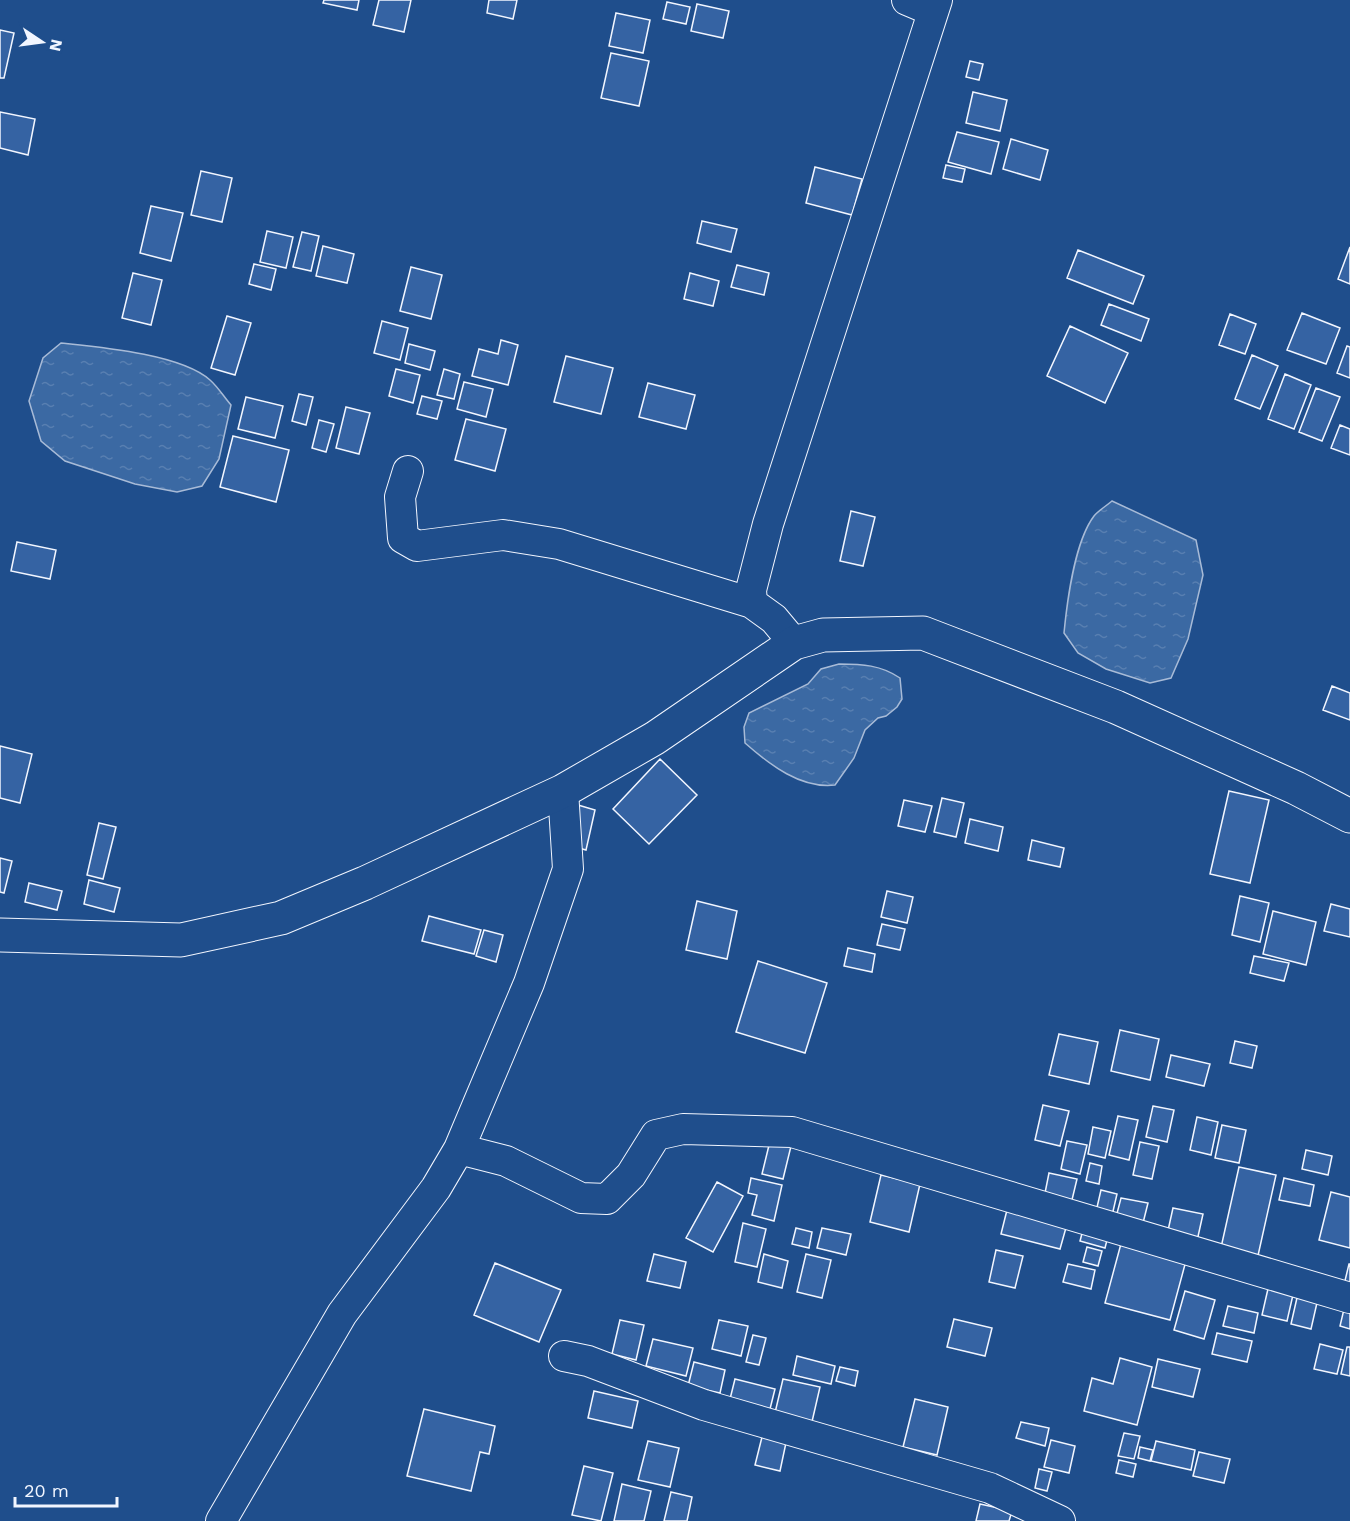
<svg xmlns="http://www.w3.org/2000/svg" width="1350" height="1521" font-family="'Work Sans',sans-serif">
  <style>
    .water { fill: url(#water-ripples); stroke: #a8bbd7; stroke-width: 1.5 }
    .building { fill: #3563a3; stroke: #f2f6ff; stroke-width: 1.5 }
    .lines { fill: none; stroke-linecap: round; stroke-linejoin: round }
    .minor-casing { stroke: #f2f6ff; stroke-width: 32 }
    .secondary-casing { stroke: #f2f6ff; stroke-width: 35 }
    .minor { stroke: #1f4e8c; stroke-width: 30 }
    .secondary { stroke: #1f4e8c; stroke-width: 33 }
  </style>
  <defs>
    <pattern id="water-ripples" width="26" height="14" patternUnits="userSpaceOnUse" patternTransform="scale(1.5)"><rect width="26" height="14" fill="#3b69a3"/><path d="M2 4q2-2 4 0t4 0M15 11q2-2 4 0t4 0" fill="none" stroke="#587fb1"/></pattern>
  </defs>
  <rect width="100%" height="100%" fill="#1f4e8c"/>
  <path class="water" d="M61 343C99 347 181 354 210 380 218 387 224 397 231 405L219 459 202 486 177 492 135 484 65 461 41 441 29 401 43 358Z
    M1112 501 1196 540 1203 575 1188 639 1171 678 1150 683 1106 669 1078 653 1064 633C1067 602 1075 541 1094 516 1098 511 1106 506 1112 501Z
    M839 664C862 664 881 665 900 678L902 699 897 707 886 716 878 718 865 730 854 758 835 785C801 789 770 765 745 743L744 727 749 713 808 684 821 669Z"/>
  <path class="building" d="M324 0H359L357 10 323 3Z
    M379 0H411L404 32 373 25Z
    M489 0H517L513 19 487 13Z
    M667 2 690 7 686 24 663 19Z
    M697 4 729 11 723 38 691 31Z
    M616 13 650 20 643 53 609 46Z
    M0 30 14 33 4 78H0Z
    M611 53 649 61 639 106 601 98Z
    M970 61 983 64 979 80 966 77Z
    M973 92 1007 100 1000 131 966 123Z
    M0 112 35 119 28 155 0 148Z
    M957 132 999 142 991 174 948 162Z
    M1011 139 1048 150 1040 180 1003 169Z
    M946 165 965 169 962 182 943 178Z
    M815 167 862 179 852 215 806 203Z
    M201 171 232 178 222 222 191 215Z
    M151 206 183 213 171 261 140 253Z
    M702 221 737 229 731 252 697 243Z
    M267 231 293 237 286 268 260 262Z
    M302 232 319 236 311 271 293 267Z
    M323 246 354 254 347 283 316 276Z
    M1350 247V284L1338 279Z
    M1078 250 1144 276 1133 304 1067 278Z
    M254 264 276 269 271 290 249 284Z
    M737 265 769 273 764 295 731 287Z
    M411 267 442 275 431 319 400 311Z
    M133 273 162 280 151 325 122 318Z
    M690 273 719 281 713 306 684 299Z
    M1109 304 1149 319 1141 341 1101 325Z
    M1302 313 1340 328 1326 364 1287 350Z
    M1230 314 1256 324 1245 354 1219 345Z
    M227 316 251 323 235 375 211 368Z
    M382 321 408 328 400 360 374 353Z
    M1070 326 1128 353 1105 403 1047 376Z
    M501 340 518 345 508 385 472 376 479 349 498 354Z
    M409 344 435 351 430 370 405 363Z
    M1347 346 1350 347V378L1337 373Z
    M1252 355 1278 366 1260 409 1235 399Z
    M566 356 613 368 601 414 554 402Z
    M396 369 420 375 413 403 389 396Z
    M444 369 460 374 454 399 437 395Z
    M1285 374 1311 385 1294 429 1268 419Z
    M464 382 493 389 486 417 457 409Z
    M648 383 695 395 686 429 639 417Z
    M1316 388 1340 397 1322 441 1299 432Z
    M299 394 313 397 306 425 292 421Z
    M422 396 442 401 437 419 417 414Z
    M246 397 283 406 275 438 238 429Z
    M346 407 370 413 359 454 336 448Z
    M466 419 506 429 495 471 455 460Z
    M319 420 334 424 326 452 312 448Z
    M1340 425 1350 429V455L1331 448Z
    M233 436 289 450 276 502 220 487Z
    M851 511 875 517 863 566 840 561Z
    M17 542 56 550 50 579 11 571Z
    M1332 686 1350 693V720L1323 710Z
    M0 746 32 754 20 803 0 798Z
    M660 759 697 795 649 844 613 809Z
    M1229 791 1269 800 1250 883 1210 874Z
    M942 798 964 803 956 837 934 832Z
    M904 800 932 806 925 832 898 826Z
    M578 805 595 810 586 850 568 845Z
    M970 819 1003 827 998 851 965 843Z
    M99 823 116 827 103 879 87 875Z
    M1032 840 1064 848 1060 867 1028 860Z
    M0 858 12 861 4 893 0 892Z
    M89 880 120 888 114 912 84 904Z
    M29 883 62 891 57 910 25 902Z
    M887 891 913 897 907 923 881 917Z
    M1240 896 1269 903 1260 942 1232 935Z
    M697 901 737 911 727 959 686 950Z
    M1331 904 1350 909V937L1324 931Z
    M1273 911 1316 922 1306 965 1263 954Z
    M429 916 481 930 474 954 422 941Z
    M882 924 905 929 900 950 877 945Z
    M484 930 503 935 496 962 476 956Z
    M848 948 875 954 872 972 844 966Z
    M1254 956 1289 963 1284 981 1250 973Z
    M758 961 827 983 805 1053 736 1032Z
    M1120 1030 1159 1039 1150 1080 1111 1071Z
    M1059 1034 1098 1042 1089 1084 1049 1075Z
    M1235 1041 1257 1046 1252 1068 1230 1063Z
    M1171 1055 1210 1064 1204 1086 1166 1077Z
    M1043 1105 1069 1111 1060 1146 1035 1140Z
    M1153 1106 1174 1110 1167 1142 1146 1137Z
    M1118 1116 1138 1120 1129 1160 1109 1155Z
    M1197 1117 1218 1122 1211 1155 1190 1150Z
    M1222 1125 1246 1130 1239 1163 1215 1158Z
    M1093 1127 1111 1131 1105 1158 1088 1154Z
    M771 1137 792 1142 783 1179 762 1174Z
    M1067 1141 1087 1145 1080 1174 1061 1169Z
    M1140 1142 1159 1146 1152 1179 1133 1175Z
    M1306 1150 1332 1156 1328 1175 1302 1169Z
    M1090 1163 1102 1166 1099 1184 1086 1181Z
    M1239 1167 1276 1175 1257 1260 1220 1252Z
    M1049 1173 1077 1179 1071 1204 1044 1198Z
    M881 1175 920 1184 909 1232 870 1222Z
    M751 1178 782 1185 774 1221 752 1215 757 1195 748 1193Z
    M1284 1178 1314 1185 1310 1206 1279 1200Z
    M717 1182 743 1196 713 1252 686 1238Z
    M1101 1190 1117 1194 1111 1220 1095 1216Z
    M1331 1192 1350 1197V1248L1319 1240Z
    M1121 1198 1148 1203 1142 1227 1115 1221Z
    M1009 1202 1069 1217 1060 1249 1001 1234Z
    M1173 1208 1203 1214 1197 1241 1167 1235Z
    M743 1223 766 1229 757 1267 735 1262Z
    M1084 1226 1109 1232 1105 1248 1080 1241Z
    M796 1228 812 1232 809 1248 792 1244Z
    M822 1228 851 1234 846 1255 817 1248Z
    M1122 1240 1187 1257 1170 1320 1105 1303Z
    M1087 1247 1102 1251 1098 1266 1083 1262Z
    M996 1250 1023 1256 1015 1288 989 1282Z
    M654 1254 686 1262 680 1288 647 1281Z
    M764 1254 788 1261 782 1288 758 1282Z
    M806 1254 831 1260 822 1298 797 1292Z
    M495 1263 561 1290 539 1342 474 1315Z
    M1068 1264 1095 1270 1091 1289 1063 1282Z
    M1349 1264H1350V1291L1343 1289Z
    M1270 1280 1295 1286 1287 1321 1262 1315Z
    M1299 1289 1319 1294 1311 1329 1291 1324Z
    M1185 1291 1215 1300 1204 1339 1174 1330Z
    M1228 1306 1258 1313 1254 1333 1223 1326Z
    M1344 1309 1350 1310V1329L1340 1326Z
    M954 1319 992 1328 985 1356 947 1347Z
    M620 1320 644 1325 636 1360 612 1354Z
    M719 1320 748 1326 741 1356 712 1349Z
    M1217 1333 1252 1341 1247 1362 1212 1354Z
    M753 1335 766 1338 759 1365 746 1362Z
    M653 1339 693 1348 686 1376 646 1366Z
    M1320 1344 1343 1350 1337 1374 1314 1369Z
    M1347 1347H1350V1376L1341 1374Z
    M797 1356 835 1366 831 1384 793 1375Z
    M1120 1358 1152 1367 1137 1425 1084 1411 1092 1378 1113 1384Z
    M1158 1359 1200 1369 1193 1397 1152 1387Z
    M694 1362 725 1370 720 1393 688 1386Z
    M840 1367 858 1371 855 1386 836 1381Z
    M735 1379 775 1389 768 1417 728 1407Z
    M783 1379 820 1387 811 1426 774 1417Z
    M594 1391 638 1401 632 1428 588 1418Z
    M915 1399 948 1407 937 1455 903 1447Z
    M424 1409 495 1426 489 1454 480 1452 471 1491 407 1476Z
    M1021 1422 1049 1428 1045 1446 1016 1438Z
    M763 1433 787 1438 780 1471 755 1465Z
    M1124 1433 1140 1436 1134 1459 1118 1456Z
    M1051 1440 1075 1446 1069 1473 1044 1467Z
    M648 1441 679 1448 670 1487 638 1480Z
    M1156 1441 1195 1450 1191 1470 1151 1461Z
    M1140 1447 1153 1450 1150 1461 1138 1458Z
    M1199 1452 1230 1459 1224 1483 1193 1476Z
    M1119 1460 1136 1464 1133 1477 1116 1473Z
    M584 1466 613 1473 601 1521 572 1515Z
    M1039 1469 1052 1472 1047 1491 1035 1488Z
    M622 1484 651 1491 644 1521H614Z
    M671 1492 692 1497 687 1521H664Z
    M980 1504 1012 1511 1009 1521H976Z"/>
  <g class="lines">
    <g class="minor-casing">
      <path id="minor" d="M907 0 933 11
        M408 471 400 497 403 538 417 546 503 535 559 544 752 603
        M794 643 774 619 752 603 751 590 768 524 937 0
        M459 1149 506 1161 581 1198 607 1199 631 1175 656 1135 683 1129 792 1132 1350 1298
        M564 1356 588 1361 704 1405 990 1488 1060 1521
        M221 1521 342 1314 436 1188 459 1149 529 983 568 869 563 791"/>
    </g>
    <g class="secondary-casing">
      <path id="secondary" d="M0 935 181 940 281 918 365 883 563 791 655 738 794 643 823 635 923 633 1116 707 1296 788 1350 816"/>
    </g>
    <use href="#minor" class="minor"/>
    <use href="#secondary" class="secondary"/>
  </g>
  <g transform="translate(42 42) rotate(103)" stroke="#1f4e8c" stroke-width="4.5" paint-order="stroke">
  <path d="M0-4.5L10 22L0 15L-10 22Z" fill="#f2f6ff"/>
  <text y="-9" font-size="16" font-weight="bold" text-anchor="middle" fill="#f2f6ff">N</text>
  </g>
  <path d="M15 1497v9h102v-9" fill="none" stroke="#f2f6ff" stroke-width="3"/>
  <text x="24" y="1497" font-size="18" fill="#f2f6ff" stroke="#1f4e8c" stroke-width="4.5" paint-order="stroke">20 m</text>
</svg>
